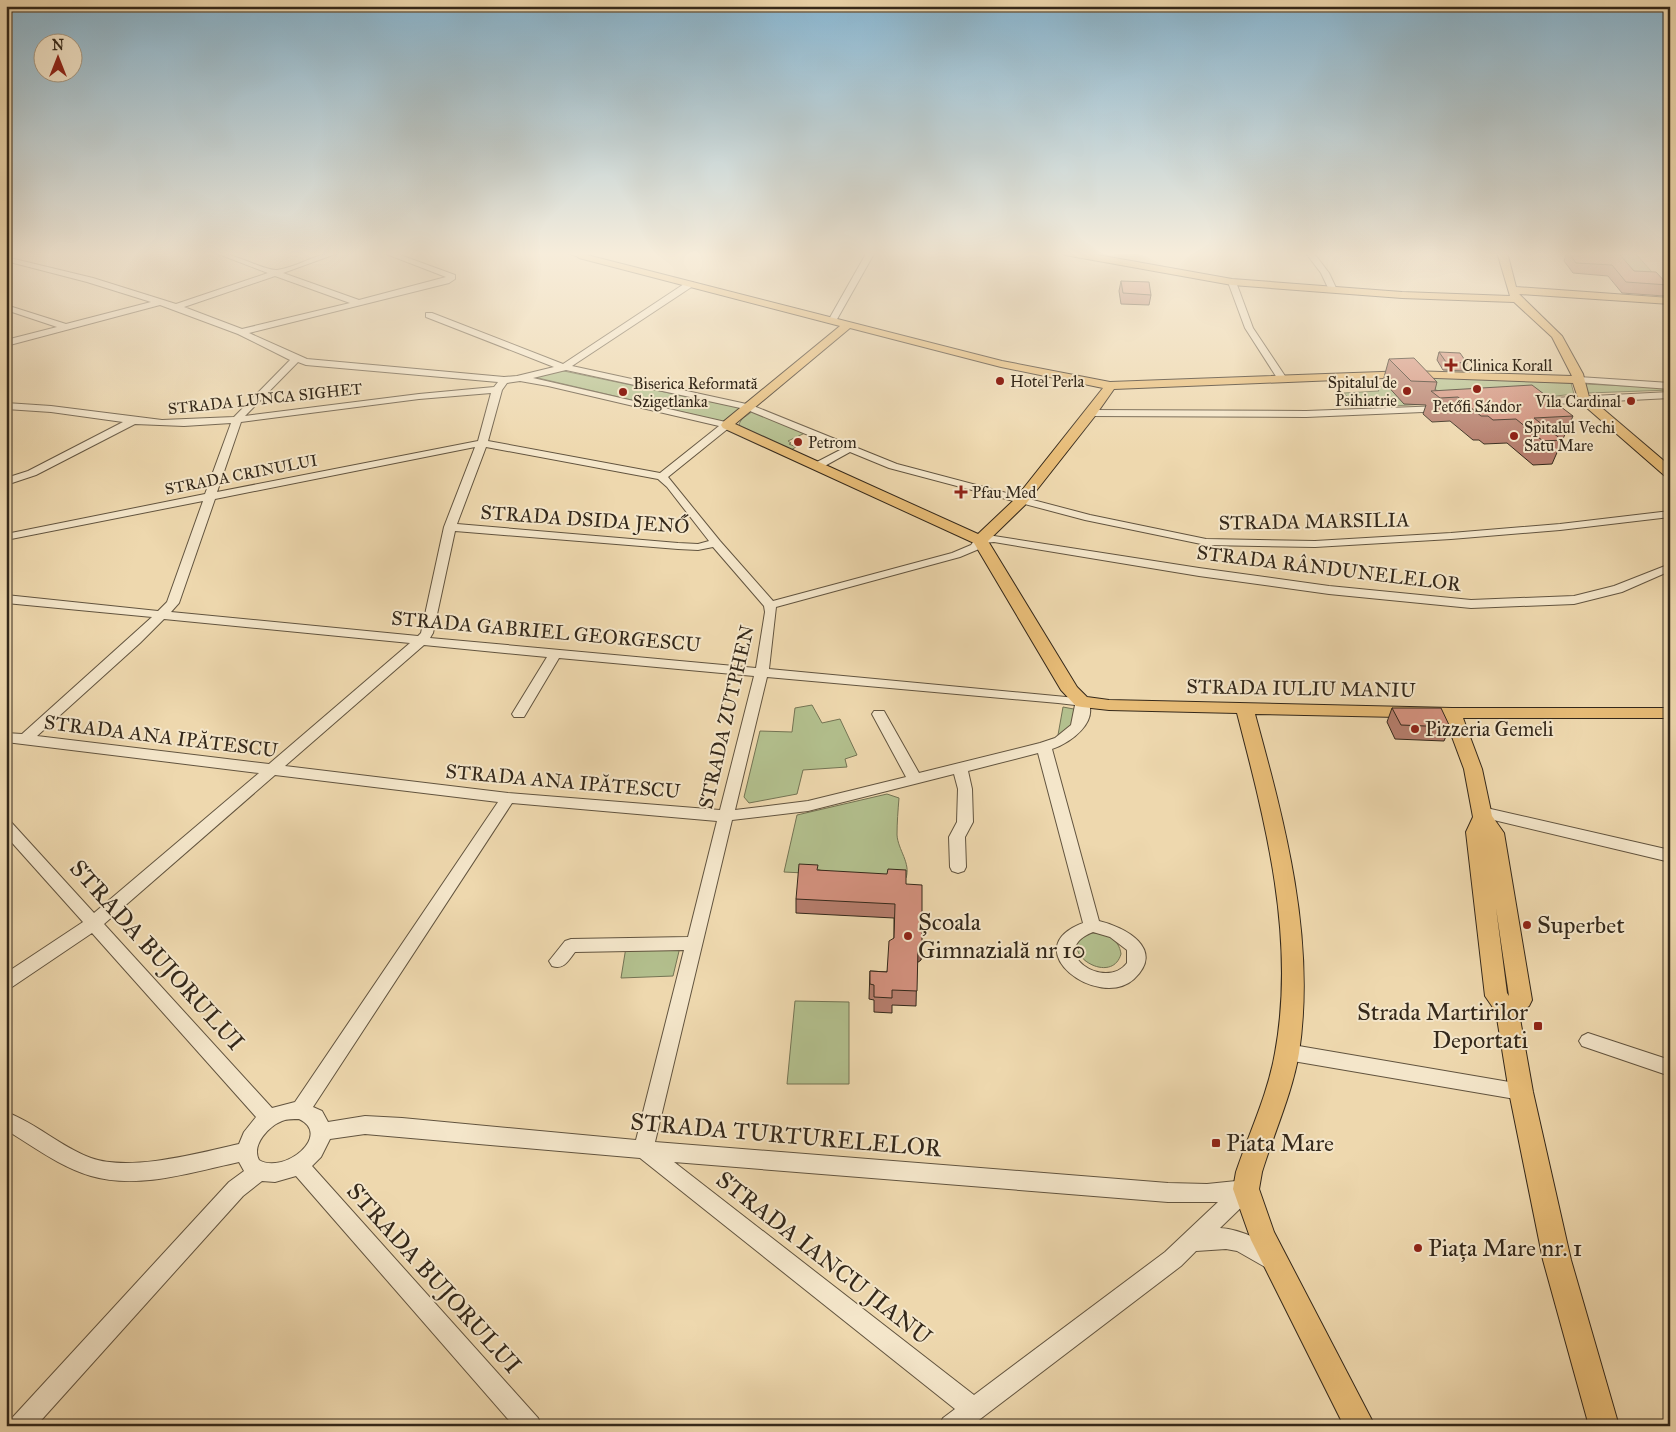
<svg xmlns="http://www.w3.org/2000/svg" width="1676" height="1432" font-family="'IM FELL Great Primer',serif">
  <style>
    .green { fill: #b3c08e; stroke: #747454 }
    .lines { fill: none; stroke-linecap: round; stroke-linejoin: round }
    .minor-casing { stroke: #62543f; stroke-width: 2 }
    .major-casing { stroke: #34281a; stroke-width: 2 }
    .minor { fill: #f4e6ca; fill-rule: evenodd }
    .major { fill: #e7bc77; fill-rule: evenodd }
    .wall { fill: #b57d6c; stroke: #34281a }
    .shaded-wall { fill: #946658; stroke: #34281a }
    .building { fill: #d3917e; stroke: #34281a }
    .poi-dot { fill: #8f2418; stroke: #f4e6ca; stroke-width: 2 }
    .labels { text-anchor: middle; stroke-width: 4; stroke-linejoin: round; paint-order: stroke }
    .far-poi-label { font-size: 16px; fill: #34281a; stroke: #f4e6ca; text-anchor: start }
    .far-street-label { font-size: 16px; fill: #34281a; stroke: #f4e6ca }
    .street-label { font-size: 20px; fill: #34281a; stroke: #f4e6ca }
    .poi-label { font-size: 20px; fill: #34281a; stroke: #f4e6ca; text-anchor: start }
    .near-poi-label { font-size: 24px; fill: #34281a; stroke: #f4e6ca; text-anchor: start }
    .near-street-label { font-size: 24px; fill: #34281a; stroke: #f4e6ca }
  </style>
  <rect width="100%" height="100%" fill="#eed8ae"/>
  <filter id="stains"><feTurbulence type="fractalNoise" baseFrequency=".004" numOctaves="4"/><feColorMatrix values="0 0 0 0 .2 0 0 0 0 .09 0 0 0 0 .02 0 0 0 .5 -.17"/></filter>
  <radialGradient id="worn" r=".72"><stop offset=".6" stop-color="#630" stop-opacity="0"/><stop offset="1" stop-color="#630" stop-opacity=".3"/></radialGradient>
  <path class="green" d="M1611 252H1634L1670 292C1643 290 1627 271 1611 252Z
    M559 370 741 408 725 422 534 377Z
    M1418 377 1571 383 1574 394 1457 407 1448 405Z
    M1584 384 1670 388V390L1588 393Z
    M1376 387H1397L1428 404 1357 408 1344 393 1379 391Z
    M753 411 805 433 788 441 791 443 789 444 796 447 791 450 742 431 739 424 742 419Z
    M812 705 822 723 840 719 857 755 845 759 847 767 803 770 797 794 749 803 744 797 760 731 792 732 795 708Z
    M1063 707 1079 710 1072 728 1058 735Z
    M887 794 899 798C898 810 897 823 897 835 898 850 911 863 906 878L784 872 797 815Z
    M1091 933C1105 933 1119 938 1121 954 1111 989 1050 947 1091 933Z
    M626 947H680L673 976 621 978Z
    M795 1001 849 1002V1084H787Z"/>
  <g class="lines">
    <g class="minor-casing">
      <path id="minor" d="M213 252C233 252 264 271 277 270 299 267 317 252 341 252L283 273 359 300 446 277 381 252H392L455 275V279L449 283 249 333 307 359 504 377 517 376 554 367 426 317V313H432L563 364 687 282H693V286L572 366 751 405 897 464 1090 515 1206 539 1315 541 1451 533 1560 524 1670 511V517L1560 530 1451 539 1315 547 1206 545 1085 520 889 468 850 452 821 468H813L812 466 813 464 842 449 745 409 566 370 533 378 730 423V427L668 477 720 541 773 601 952 553 971 545 976 538 994 536 1199 568 1329 586 1471 600 1574 596 1614 586 1670 564V571L1622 592 1574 604 1471 608 1329 594 1199 576 994 542 983 543 979 549 960 557 776 607 769 669 1087 699C1100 722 1070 743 1052 749L1099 921C1125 927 1166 949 1134 979 1099 1011 1014 949 1083 923L1038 753 968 771 972 789 973 822 965 837 966 867 964 871 958 873 952 871 950 867 949 837 957 822 958 789 954 774 808 811 732 820 655 1142 1168 1183 1207 1184 1246 1180 1253 1182 1256 1189 1253 1196 1220 1228C1239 1229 1275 1243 1283 1261L1280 1268 1272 1271 1237 1251 1226 1249 1196 1251 1181 1266 971 1426H939L943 1418 955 1409 640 1158 365 1134 330 1139 321 1157 312 1166 538 1418 542 1426H514L296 1176 275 1182 262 1181 243 1196 36 1426H8L12 1418 229 1182 244 1171 239 1162C193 1172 138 1190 91 1176 60 1167 33 1146 6 1130V1112C36 1123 61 1147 91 1158 130 1172 199 1153 239 1144L244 1132 256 1117 92 933 12 987 6 989V973L83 922 6 836V821L11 822 94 913 259 773 6 742V733L22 734 152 617 6 603V595L158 611 167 602 203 501 6 540V534L205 494 231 423 184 426 135 424 36 475 6 485V478L28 471 123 422 51 412 6 409V403L51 406 162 420 234 417 290 360 238 334 160 305 6 346V340L57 327 6 310V305L66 324 151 302 87 282 6 261V257L93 278 176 304 268 273ZM275 276 350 303 242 329 184 307ZM298 362 306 365 498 382 494 387 419 394 245 416ZM520 381 548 386 719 426 660 473 488 441 502 390 507 383ZM491 393 478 441 217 492 241 422 419 399ZM475 447 444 527 421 633 418 636 171 612 179 603 215 499ZM486 447 658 479 667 487 709 541 698 544 678 543 457 524ZM455 531 678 549 698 550 713 547 764 606 765 612 756 668 430 638 433 633ZM164 619 410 643 269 764 37 736 140 643ZM424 645 547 657 512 714 514 717H524L559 658 754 676 720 810 508 793 285 766ZM767 677 1058 703 1075 705 1071 725 1055 738 1040 743 919 773 884 711H874L872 714 906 777 808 801 735 810ZM275 775 498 802 295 1102 272 1108 104 924ZM512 803 717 821 688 937 571 939 565 941 549 961 552 966C564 970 568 961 575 952L684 950 636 1140 402 1118 365 1116 328 1122 322 1111 313 1107ZM1093 932 1110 937 1127 950V963C1105 992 1045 951 1093 932ZM299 1119C333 1135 284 1175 259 1160 251 1145 269 1126 282 1121 287 1119 293 1119 299 1119ZM674 1162 1168 1202H1218L1165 1252 974 1395Z
        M564 252H576L586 256 582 258Z
        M867 252H875L836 321 829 323 828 321Z
        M1305 252H1313L1329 273 1337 290 1336 292H1330L1321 273Z
        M1229 280 1236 282 1253 328 1287 379 1285 381H1279L1245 328 1228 282Z
        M1579 377 1670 383V389L1576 382V378Z
        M1670 392V398L1534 405 1529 402 1534 399Z
        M1443 406 1448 409 1446 411 1306 417 1091 416 1086 413 1091 410 1306 411Z
        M1482 807 1670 850V862L1477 816 1474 812 1477 808Z
        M1588 1033 1670 1060V1076L1582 1046 1579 1041 1582 1036Z
        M1287 1044 1521 1084 1528 1086 1530 1092 1528 1098 1521 1100 1287 1060 1281 1057 1278 1052 1281 1047Z"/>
    </g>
    <g class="major-casing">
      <path id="major" d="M579 252H589L587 255 1002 361 1110 382 1409 371 1572 376 1552 337 1514 302 1402 298 1232 285 1065 255 1060 252H1081L1232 279 1402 292 1510 296 1497 252H1507L1516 287 1670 298V304L1519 294 1562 336 1583 374 1589 397 1670 466V477L1665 476 1579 401 1573 383 1409 377 1114 389 1095 416 1025 505 988 541 1077 687 1087 697 1109 700 1452 708H1670V718H1463L1482 769 1492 816 1504 833 1532 1000 1529 1006 1519 1013 1533 1092 1571 1260 1619 1426H1589L1543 1260 1509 1092 1496 1012 1485 996 1466 832 1473 817 1464 769 1445 718 1255 714C1285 824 1316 938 1299 1053 1292 1094 1274 1133 1262 1172L1259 1189 1274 1232 1375 1426H1344L1251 1240 1233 1189 1236 1172C1249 1133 1268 1094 1275 1053 1296 939 1266 824 1237 713L1109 710 1082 707 1076 706 1061 690 974 543 723 428 721 425 723 422 840 326 579 258 577 256ZM850 328 1001 367 1103 388 1015 499 978 534 735 424ZM1496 908 1509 996 1507 993Z"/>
    </g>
    <use href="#minor" class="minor"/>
    <use href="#major" class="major"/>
  </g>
  <path class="wall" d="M1567 252H1581L1634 271 1668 285 1664 296 1622 293 1608 276 1573 273 1564 261Z
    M1121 281 1151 295 1149 305 1121 304 1119 291Z
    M1439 352 1467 363 1464 371 1443 370 1437 360Z
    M1389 359 1437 382 1435 390 1573 416 1552 464 1533 465 1507 443 1484 444 1479 440H1473L1450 421 1432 422 1423 414 1426 405 1404 404 1383 381Z
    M1392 708 1450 727 1444 741 1395 739 1387 722Z
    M818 870 906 884 921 960 917 962 916 1006 892 1005V1013L874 1012V1000L869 999 870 971 887 972 894 938V918L796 913V899Z"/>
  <path class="shaded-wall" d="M922 945 921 960 917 963 918 948Z"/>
  <path class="building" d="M1568 252 1620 255 1634 271 1656 272 1668 285 1626 282 1612 265 1576 263Z
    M1121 281 1149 282 1151 295 1123 293Z
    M1439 352 1460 353 1467 363 1446 362Z
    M1414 358 1437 382 1411 381 1389 359Z
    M1532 385 1573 416 1534 418 1562 440 1543 441 1516 419 1493 420 1488 416H1481L1458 397 1440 398 1431 391Z
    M1392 708H1441L1450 727 1401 725Z
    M799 864 818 865 817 870 887 874 888 869 906 870V884L922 885V945L918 948 917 991 892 990V998L874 997V985L870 984V971L887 972 889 941 894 938 895 904 796 899Z"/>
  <linearGradient id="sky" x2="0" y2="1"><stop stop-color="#88b6d1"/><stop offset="0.56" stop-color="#f7eddb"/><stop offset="1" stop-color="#f7eddb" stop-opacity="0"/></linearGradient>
  <rect width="1676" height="453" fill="url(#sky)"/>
  <g class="poi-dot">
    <path d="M1448.5 357.5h5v5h5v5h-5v5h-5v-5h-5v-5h5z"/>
    <circle cx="1000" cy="381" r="5"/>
    <circle cx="1477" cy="389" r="5"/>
    <circle cx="1407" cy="391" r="5"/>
    <circle cx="623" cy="392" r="5"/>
    <circle cx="1631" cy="401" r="5"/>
    <circle cx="1514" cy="436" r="5"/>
    <circle cx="798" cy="442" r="5"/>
    <path d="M958.5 484.5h5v5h5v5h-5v5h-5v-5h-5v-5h5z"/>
    <circle cx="1415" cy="729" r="5"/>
    <circle cx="1527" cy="925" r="5"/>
    <circle cx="908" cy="936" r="5"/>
    <rect x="1533" y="1021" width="10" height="10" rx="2.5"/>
    <rect x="1211" y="1138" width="10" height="10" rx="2.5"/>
    <circle cx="1418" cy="1248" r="5"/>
  </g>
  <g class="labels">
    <g class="far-poi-label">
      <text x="1462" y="371">Clinica Korall</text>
      <text x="1010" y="387">Hotel Perla</text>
      <text x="1397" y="388" text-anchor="end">Spitalul de<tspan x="1397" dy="18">Psihiatrie</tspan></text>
      <text x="633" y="389">Biserica Reformată<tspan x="633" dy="18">Szigetlanka</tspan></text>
      <text x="1621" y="407" text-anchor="end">Vila Cardinal</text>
      <text x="1477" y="412" text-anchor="middle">Petőfi Sándor</text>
      <text x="1524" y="433">Spitalul Vechi<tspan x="1524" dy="18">Satu Mare</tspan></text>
      <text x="808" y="448">Petrom</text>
      <text x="972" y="498">Pfau Med</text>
    </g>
    <g class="far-street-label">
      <text transform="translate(265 398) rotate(-6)" y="6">STRADA LUNCA SIGHET</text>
      <text transform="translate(241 474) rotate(-11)" y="6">STRADA CRINULUI</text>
    </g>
    <g class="street-label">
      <text transform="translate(585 519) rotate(4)" y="7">STRADA DSIDA JENŐ</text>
      <text transform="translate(1314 521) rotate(-1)" y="7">STRADA MARSILIA</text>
      <text transform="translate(1329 568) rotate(7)" y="7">STRADA RÂNDUNELELOR</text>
      <text transform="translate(546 631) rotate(5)" y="7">STRADA GABRIEL GEORGESCU</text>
      <text transform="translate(1301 688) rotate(1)" y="7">STRADA IULIU MANIU</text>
      <text transform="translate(726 717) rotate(-77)" y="7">STRADA ZUTPHEN</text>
      <text transform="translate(161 736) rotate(7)" y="7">STRADA ANA IPĂTESCU</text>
      <text transform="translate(563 781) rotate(5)" y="7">STRADA ANA IPĂTESCU</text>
    </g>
    <g class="poi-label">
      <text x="1425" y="736">Pizzeria Gemeli</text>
    </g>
    <g class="near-poi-label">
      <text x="918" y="930">Școala<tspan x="918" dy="28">Gimnazială nr 10</tspan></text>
      <text x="1537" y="933">Superbet</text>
      <text x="1528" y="1020" text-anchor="end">Strada Martirilor<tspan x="1528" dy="28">Deportati</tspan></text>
      <text x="1226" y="1151">Piata Mare</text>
      <text x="1428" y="1256">Piața Mare nr. 1</text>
    </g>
    <g class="near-street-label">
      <text transform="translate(157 955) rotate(48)" y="8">STRADA BUJORULUI</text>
      <text transform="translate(786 1135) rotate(5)" y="8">STRADA TURTURELELOR</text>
      <text transform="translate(824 1258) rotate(38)" y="8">STRADA IANCU JIANU</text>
      <text transform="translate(434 1278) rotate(48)" y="8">STRADA BUJORULUI</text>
    </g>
  </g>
  <rect width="1676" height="1432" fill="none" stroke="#eed8ae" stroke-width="25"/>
  <rect x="8" y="8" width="1661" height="1417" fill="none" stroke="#34281a" stroke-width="2.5"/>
  <rect x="12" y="12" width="1651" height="1407" fill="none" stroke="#34281a"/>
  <g transform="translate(58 58)"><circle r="24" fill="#f4e6ca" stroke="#a79a84"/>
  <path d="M0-4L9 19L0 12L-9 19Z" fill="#8f2418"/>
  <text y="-8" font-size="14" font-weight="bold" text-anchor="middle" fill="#34281a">N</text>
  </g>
  <rect width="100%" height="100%" filter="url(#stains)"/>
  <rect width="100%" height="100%" fill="url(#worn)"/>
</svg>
